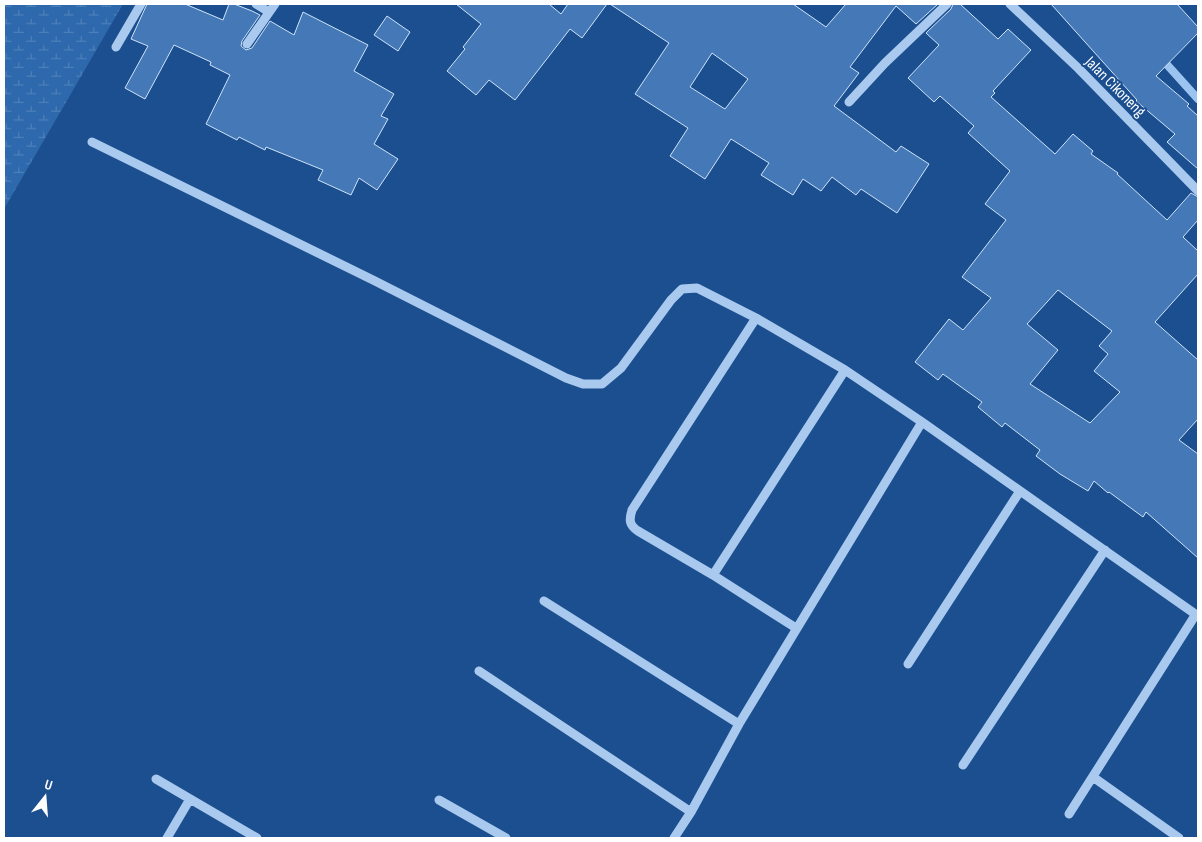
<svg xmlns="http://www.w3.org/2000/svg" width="1202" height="842" font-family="'Sofia Sans Condensed',sans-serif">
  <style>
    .wetland { fill: url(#wetland-marsh) }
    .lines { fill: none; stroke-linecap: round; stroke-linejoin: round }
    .stream { stroke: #9cc4f0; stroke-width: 8 }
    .building { fill: #4478b7; stroke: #cfe3fa; fill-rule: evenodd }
    .minor { stroke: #a9c9ee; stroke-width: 9 }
    .labels { text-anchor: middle; stroke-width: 4; stroke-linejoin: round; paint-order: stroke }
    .street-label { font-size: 16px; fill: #fff; stroke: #1b4f8f }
  </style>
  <defs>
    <pattern id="wetland-marsh" width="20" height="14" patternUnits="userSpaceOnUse" patternTransform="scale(1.25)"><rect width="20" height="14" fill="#2e69ad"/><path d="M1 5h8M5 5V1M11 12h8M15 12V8" fill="none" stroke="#4d80b9"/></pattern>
  </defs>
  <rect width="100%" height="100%" fill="#1b4f8f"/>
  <path class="wetland" d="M4 4H123L4 209Z"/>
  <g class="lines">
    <path class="stream" d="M1161 58 1198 99"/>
  </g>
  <path class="building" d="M147 4H185L223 20 229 4H234L252 11 260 15 242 41 241 46 246 50 252 48 270 21 294 35 303 12 368 45 354 71 394 94 381 116 388 119 374 144 398 159 377 190 359 178 351 195 318 180 323 170 266 147 265 150 239 137 237 140 206 124 230 75 210 65 211 62 174 45 145 99 125 88 148 46 131 39Z
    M456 4H549L561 14 568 4H607L582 38 570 29 515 100 489 80 476 95 447 71 465 49 463 47 481 24Z
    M610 4H793L826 27 846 4H938L916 24 896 6 850 67 859 73 834 106 896 152 901 146 929 164 897 213 861 189 856 195 832 177 821 191 803 179 793 195 761 175 769 163 731 139 705 179 670 156 688 128 635 94 669 43ZM712 53 748 79 725 109 690 87Z
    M953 4H960L998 39 1008 29 1031 50 993 91 995 93 991 97 1055 154 1073 134 1093 151 1091 154 1118 173 1117 174 1167 220 1191 193 1198 197V220L1183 237 1198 251V274L1155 322 1198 360V419L1179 440 1198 454V558L1146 512 1143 517 1109 492 1108 493 1094 481 1088 491 1060 474 1036 456 1040 450 1005 423 1002 427 978 407 982 402 943 374 938 380 915 362 949 319 963 330 991 298 962 277 1006 220 985 204 1010 171 968 133 974 126 940 96 934 102 908 78 939 45 926 33 951 9ZM1058 290 1112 331 1099 346 1108 354 1094 371 1120 392 1090 423 1030 384 1058 350 1027 324Z
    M1051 4H1177L1198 27V33L1156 76 1189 104 1187 106 1198 116V169L1167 142 1175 134 1136 101 1137 100Z
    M387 16 410 32 398 51 374 35Z"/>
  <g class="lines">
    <path class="minor" d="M256 4 269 12
      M1010 4 1078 68 1198 191
      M247 44 275 4
      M116 47 141 4
      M849 102 885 63 947 4
      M92 142 373 280 566 378 583 384H602L621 368 671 300 682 289 697 288 756 318 845 370 922 422 1198 616
      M756 318 632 510C629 520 629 525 638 531L713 575 796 628
      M713 575 845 370
      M544 601 739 724
      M908 664 1020 491
      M479 671 691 812
      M963 765 1105 550
      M1093 777 1179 838
      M156 779 257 838
      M439 800 506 838
      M1069 814 1196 614
      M167 838 190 799
      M674 838 691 812 739 724 922 422"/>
  </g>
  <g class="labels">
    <g class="street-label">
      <text transform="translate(1116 86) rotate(45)" y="6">Jalan Cikoneng</text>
    </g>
  </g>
  <rect width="1202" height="842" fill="none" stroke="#ffffff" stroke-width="10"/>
  <g transform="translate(45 797) rotate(17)" stroke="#1b4f8f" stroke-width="4" paint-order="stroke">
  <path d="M0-4L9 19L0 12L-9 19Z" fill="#ffffff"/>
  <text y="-8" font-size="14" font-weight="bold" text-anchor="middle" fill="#ffffff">U</text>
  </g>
</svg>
